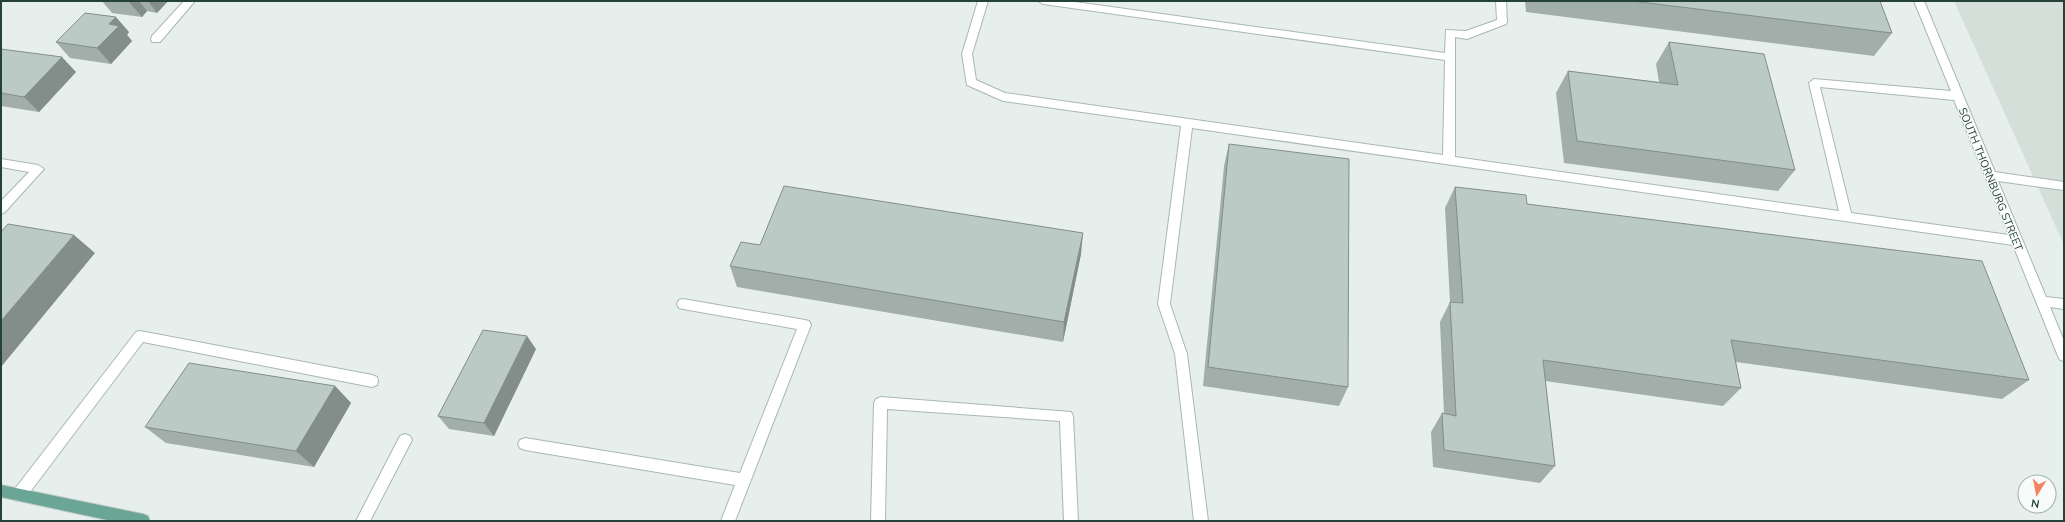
<svg xmlns="http://www.w3.org/2000/svg" width="2065" height="522" font-family="'Nunito Sans',sans-serif">
  <style>
    .built { fill: #d4dfda }
    .lines { fill: none; stroke-linecap: round; stroke-linejoin: round }
    .minor-casing { stroke: #a8b8b2; stroke-width: 2 }
    .major-casing { stroke: #c2cac8; stroke-width: 2 }
    .minor { fill: #fff; fill-rule: evenodd }
    .major { fill: #6aa596; fill-rule: evenodd }
    .wall { fill: #a1aea9 }
    .shaded-wall { fill: #838d89 }
    .building { fill: #bbcac4; stroke: #838d89 }
    .labels { text-anchor: middle; stroke-width: 3; stroke-linejoin: round; paint-order: stroke }
    .street-label { font-size: 11px; fill: #24423a; stroke: #f7fbf9 }
  </style>
  <rect width="100%" height="100%" fill="#e6efeb"/>
  <path class="built" d="M1954 1H2064V245Z"/>
  <g class="lines">
    <g class="minor-casing">
      <path id="minor" d="M184 1H195L160 42H152L151 39 152 36Z
        M978 1H988L972 54 976 80 1005 93 1443 155 1445 60 1043 4 1038 1H1068L1445 53 1446 30 1466 31 1497 20 1496 1H1506L1507 22 1506 24 1467 39 1455 37V157L1839 211 1809 83 1814 79 1951 91 1914 1H1924L1995 172 2064 182V190L1998 181 2046 297 2064 299V309L2050 307 2064 341V361L2060 360 2058 356 2013 245 1192 128 1170 304 1187 354 1208 521H1194L1175 354 1158 304 1181 126 1003 101 967 85 962 54ZM1820 87 1954 100 2009 235 1851 213Z
        M1 159 38 165 44 169 5 212 1 214V201L29 172 1 167Z
        M683 299 805 320 809 321 811 325 735 521H721L735 485 525 450 520 448 518 444 520 440 525 438 740 473 797 329 683 309 679 308 677 304 679 300Z
        M140 331 372 375 377 377 378 381 377 385 372 387 143 342 24 500 19 501 14 500 12 495 14 490 136 332Z
        M881 397 1071 412 1073 416 1078 521H1064L1060 421 887 409 885 521H871L874 403 876 399Z
        M405 434 410 436 412 440 370 521H356L400 436Z"/>
    </g>
    <g class="major-casing">
      <path id="major" d="M1 485 143 514 148 516 150 521H112L1 497Z"/>
    </g>
    <use href="#minor" class="minor"/>
    <use href="#major" class="major"/>
  </g>
  <path class="wall" d="M102 1H168L157 13 147 11 142 17 112 13Z
    M1525 1H1880L1892 33 1874 56 1526 12Z
    M129 32 127 35 132 41 111 64 70 58 56 42Z
    M1669 42 1795 170 1778 191 1564 163 1556 93 1568 71 1659 82 1656 64Z
    M1 49 76 72 39 112 1 106Z
    M1229 144 1348 387 1339 406 1203 386 1224 166Z
    M1455 187 1527 204 2029 380 2002 399 1736 362 1741 388 1723 406 1545 381 1555 466 1540 483 1433 467 1431 432 1442 413 1444 414 1440 322 1450 302 1445 208Z
    M760 245 1081 254 1063 342 737 287 730 266Z
    M536 349 494 436 449 429 438 416Z
    M335 386 351 403 314 467 166 443 145 427Z"/>
  <path class="shaded-wall" d="M130 1H139L147 11 142 17 129 2Z
    M148 1H168L157 13Z
    M116 17 129 32 127 35 132 41 111 64 97 48 109 24Z
    M62 57 76 72 39 112 24 97Z
    M1083 233 1081 254 1063 342 1064 322Z
    M74 235 95 253 1 367V321Z
    M527 336 536 349 494 436 484 423Z
    M335 386 351 403 314 467 296 451Z"/>
  <path class="building" d="M1632 1H1880L1892 33Z
    M85 13 116 17 109 24 119 26 97 48 56 42Z
    M1669 42 1764 54 1795 170 1577 141 1568 71 1678 85Z
    M1 49 62 57 24 97 1 93Z
    M1229 144 1349 159 1348 387 1208 367Z
    M784 186 1083 233 1064 322 730 266 741 242 760 245Z
    M1455 187 1526 195 1527 204 1982 261 2029 380 1731 340 1741 388 1543 360 1555 466 1444 450 1442 413 1456 416 1450 302 1463 303Z
    M8 224 74 235 1 321V232Z
    M483 330 527 336 484 423 438 416Z
    M189 363 335 386 296 451 145 427Z"/>
  <g class="labels">
    <g class="street-label">
      <text transform="translate(1991 179) rotate(68)" y="4">SOUTH THORNBURG STREET</text>
    </g>
  </g>
  <rect width="2065" height="522" fill="none" stroke="#24423a" stroke-width="4"/>
  <g transform="translate(2037 494) rotate(190)"><circle r="19" fill="#f7fbf9" stroke="#a3b1ad"/>
  <path d="M0-3L7 15L0 10L-7 15Z" fill="#f4845f"/>
  <text y="-6" font-size="11" font-weight="bold" text-anchor="middle" fill="#24423a">N</text>
  </g>
</svg>
